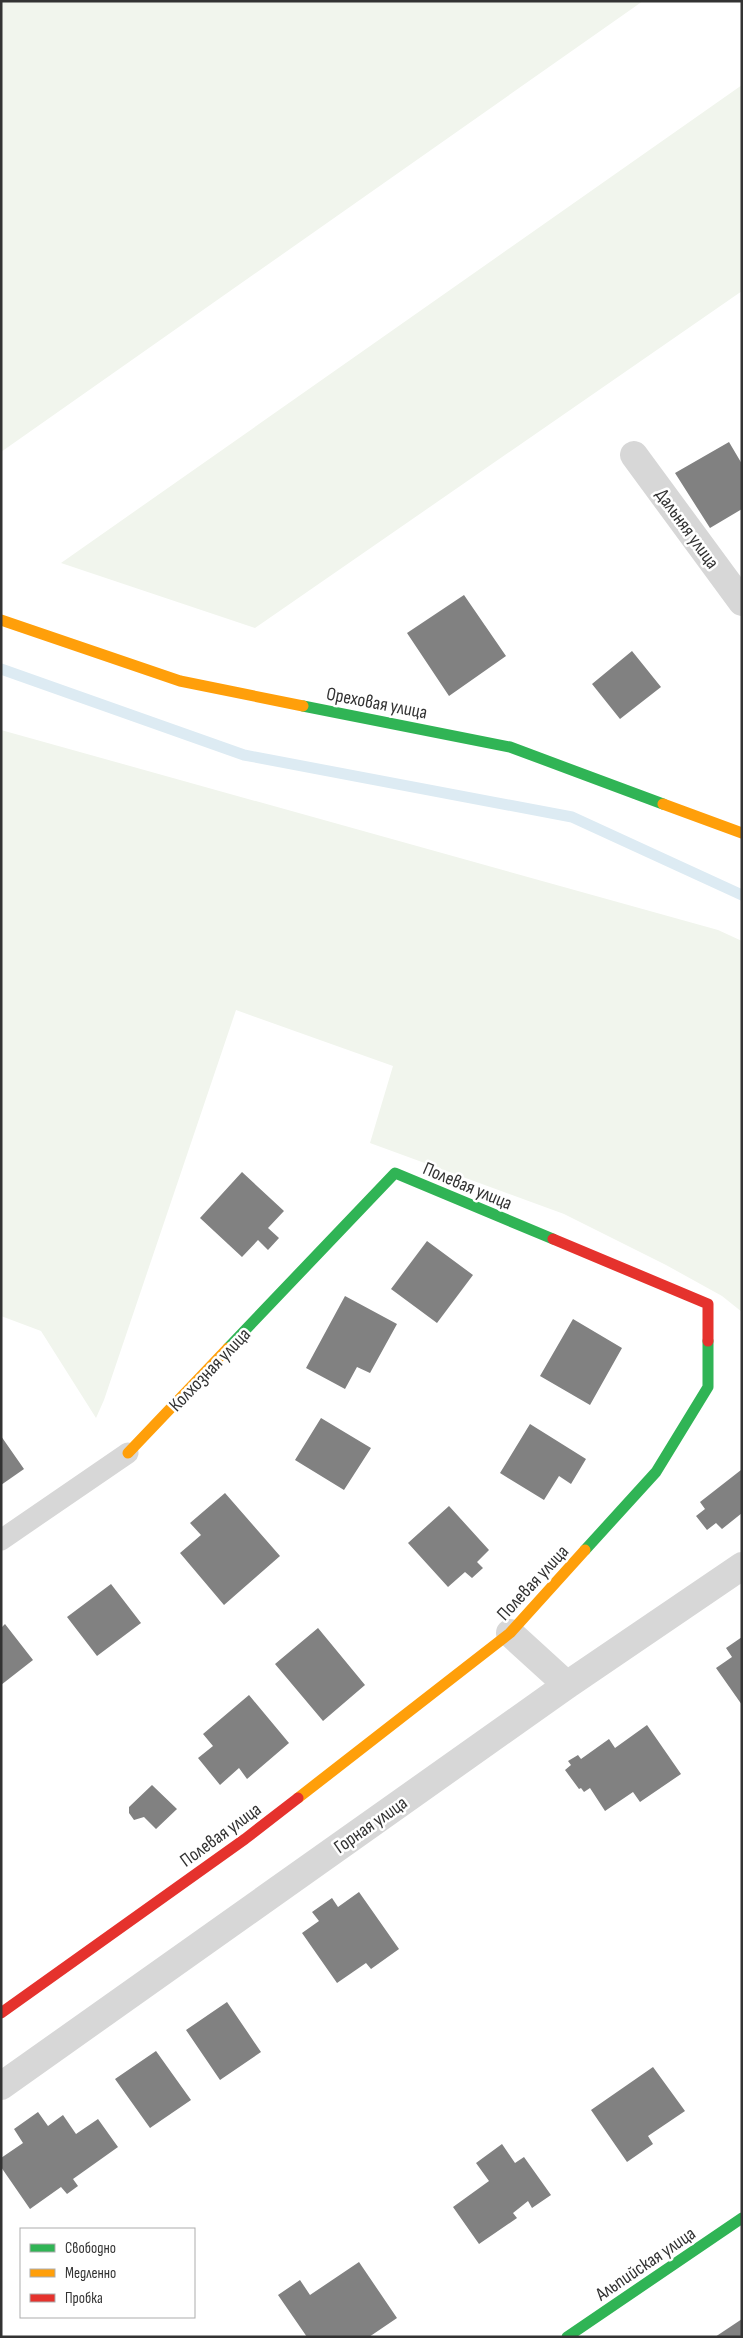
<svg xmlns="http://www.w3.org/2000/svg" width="743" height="2338" font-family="'Sofia Sans Condensed',sans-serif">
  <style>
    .green { fill: #f1f5ed }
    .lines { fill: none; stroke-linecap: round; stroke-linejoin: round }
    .stream { stroke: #ddebf3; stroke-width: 11 }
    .building { fill: #818181 }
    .lane { stroke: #d7d7d7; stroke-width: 21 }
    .street { stroke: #d7d7d7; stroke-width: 28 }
    .fast { stroke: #30b455; stroke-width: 11 }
    .slow { stroke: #ff9f0a; stroke-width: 11 }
    .jam { stroke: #e5322d; stroke-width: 11 }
    .labels { text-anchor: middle; stroke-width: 5; stroke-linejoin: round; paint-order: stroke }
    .street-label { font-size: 19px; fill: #333; stroke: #fff }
  </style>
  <rect width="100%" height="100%" fill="#fff"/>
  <path class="green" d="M1 1H643L1 452Z
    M742 85V291L255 628 61 563Z
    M1 730 718 930 742 941V1312L722 1296 666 1265 564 1214 370 1143 393 1066 236 1010 104 1400 96 1418 41 1331 1 1316Z"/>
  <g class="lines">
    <path class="stream" d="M1 669 244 755 572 817 742 895"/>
  </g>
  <path class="building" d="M729 442 742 464V509L710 528 675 473Z
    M464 595 506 656 449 696 407 633Z
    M632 651 661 687 620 719 592 684Z
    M242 1172 284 1211 268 1228 279 1238 268 1250 258 1240 242 1257 200 1218Z
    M427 1241 473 1275 437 1323 391 1289Z
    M345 1296 397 1324 370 1373 357 1367 345 1389 306 1368Z
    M573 1319 622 1348 590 1405 540 1376Z
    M321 1418 371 1448 344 1490 295 1460Z
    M530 1424 586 1459 571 1484 559 1476 544 1500 500 1473Z
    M1 1436 24 1469 1 1485Z
    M741 1470 742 1513 722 1529 716 1523 707 1530 696 1516 705 1509 700 1502Z
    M225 1493 280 1556 224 1605 180 1553 201 1535 190 1523Z
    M449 1506 489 1550 477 1562 483 1568 472 1578 465 1572 448 1587 408 1543Z
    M111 1584 141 1623 97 1656 67 1617Z
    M5 1624 33 1660 1 1685V1628Z
    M318 1628 365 1685 323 1721 275 1664Z
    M742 1637V1705L716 1668 732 1657 726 1648Z
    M249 1695 289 1743 247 1779 239 1768 220 1785 198 1758 213 1746 203 1734Z
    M647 1725 681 1774 640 1802 633 1792 605 1811 590 1788 584 1792 581 1788 579 1789 565 1770 571 1765 568 1761 578 1755 581 1759 609 1739 615 1748Z
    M152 1785 177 1809 156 1829 144 1817 134 1820 129 1813V1807Z
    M359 1892 399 1949 371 1969 366 1963 337 1983 302 1933 319 1921 312 1912 332 1898 338 1907Z
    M227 2002 261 2052 220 2080 186 2030Z
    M156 2051 191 2100 150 2128 115 2079Z
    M653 2067 685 2111 648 2136 653 2144 627 2162 591 2110Z
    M38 2112 48 2126 63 2115 76 2134 98 2119 118 2147 73 2179 78 2186 67 2194 61 2187 30 2209 1 2167V2158L23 2143 14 2129Z
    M502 2144 515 2163 524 2157 551 2195 532 2208 528 2201 513 2213 517 2218 479 2244 453 2207 489 2181 476 2163Z
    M359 2262 397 2318 369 2337H307L278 2295 300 2280 310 2295Z
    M742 2319V2337H715Z"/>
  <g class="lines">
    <path class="lane" d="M1 1540 128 1453"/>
    <path class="street" d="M634 455 742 602
      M510 1633 567 1685
      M1 2086 567 1685 742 1566"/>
    <path class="fast" d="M303 706 510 747 663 804
      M228 1348 395 1173 553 1239
      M585 1550 656 1472 708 1387V1341
      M567 2337 742 2218"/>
    <path class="slow" d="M1 620 180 681 303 706
      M663 804 742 833
      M128 1453 228 1348
      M298 1798 510 1633 585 1550"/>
    <path class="jam" d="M553 1239 708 1304V1341
      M1 2013 245 1839 298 1798"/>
  </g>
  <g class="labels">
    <g class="street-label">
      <text transform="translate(688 528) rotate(54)" y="7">Дальняя улица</text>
      <text transform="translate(377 702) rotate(11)" y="7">Ореховая улица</text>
      <text transform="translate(468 1185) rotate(23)" y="7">Полевая улица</text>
      <text transform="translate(209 1369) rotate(-46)" y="7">Колхозная улица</text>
      <text transform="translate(532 1582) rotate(-47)" y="7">Полевая улица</text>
      <text transform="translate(370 1824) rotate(-35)" y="7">Горная улица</text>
      <text transform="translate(220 1834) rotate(-36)" y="7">Полевая улица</text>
      <text transform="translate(645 2263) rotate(-34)" y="7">Альпийская улица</text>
    </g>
  </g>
  <rect width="743" height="2338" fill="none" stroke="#333333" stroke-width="5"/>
  <rect x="20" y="2228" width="175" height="90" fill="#ffffff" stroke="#adadad"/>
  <rect x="30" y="2244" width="25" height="8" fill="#30b455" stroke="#adadad"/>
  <text x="65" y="2253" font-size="15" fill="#333333">Свободно</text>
  <rect x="30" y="2269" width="25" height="8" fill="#ff9f0a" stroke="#adadad"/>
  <text x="65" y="2278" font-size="15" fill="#333333">Медленно</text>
  <rect x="30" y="2294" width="25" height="8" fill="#e5322d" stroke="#adadad"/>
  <text x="65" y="2303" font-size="15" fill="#333333">Пробка</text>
</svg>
